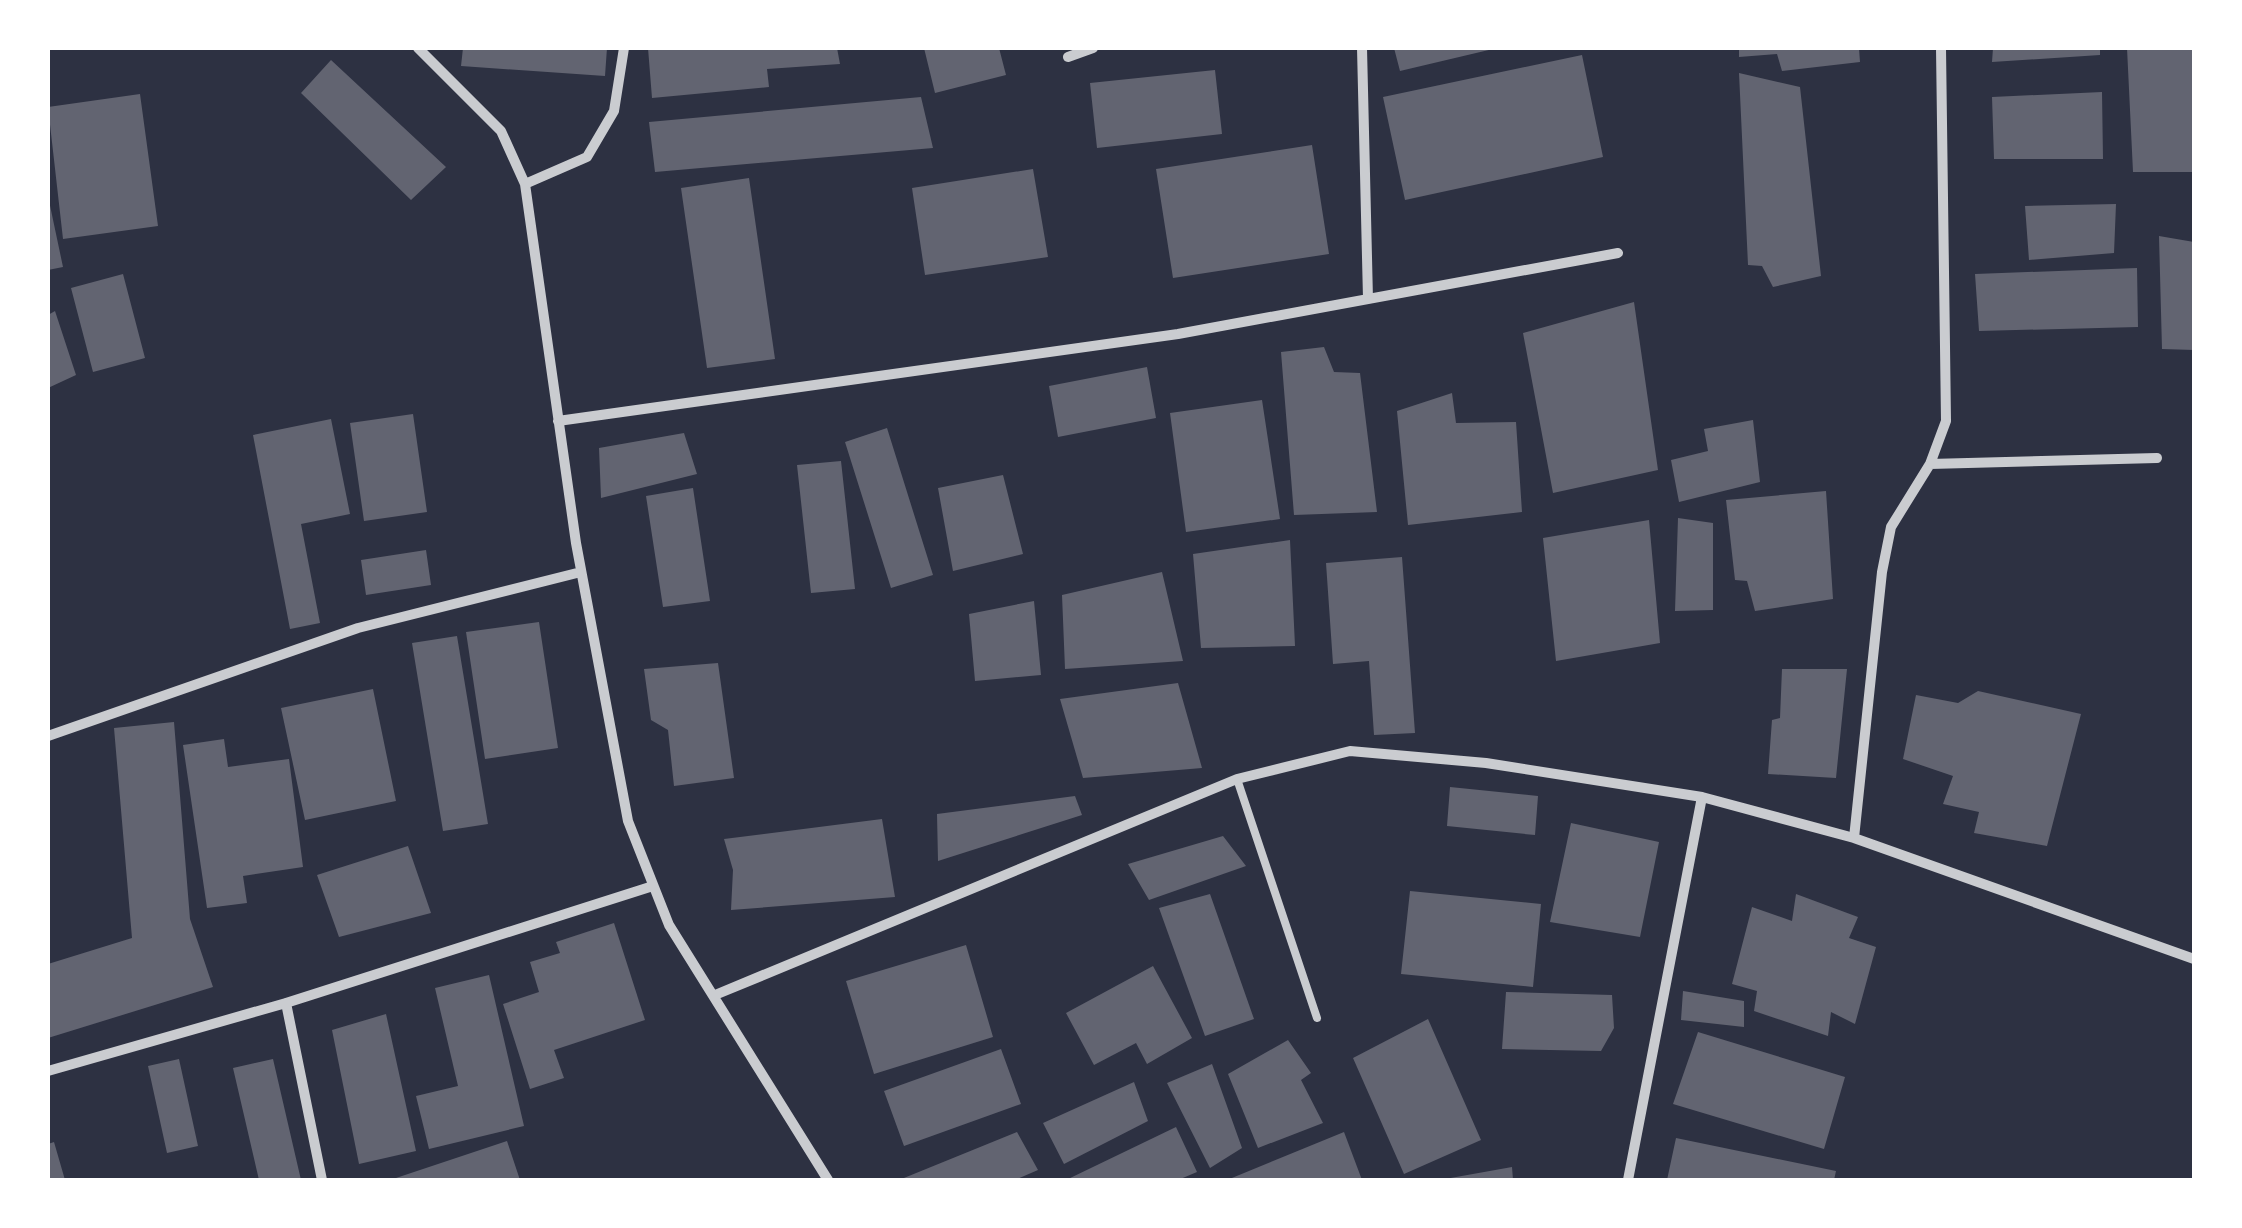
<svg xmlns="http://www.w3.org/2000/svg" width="2242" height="1228" font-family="'IBM Plex Sans',sans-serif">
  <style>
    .building { fill: #626471 }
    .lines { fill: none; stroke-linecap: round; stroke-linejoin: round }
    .service { stroke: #caccd0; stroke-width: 8 }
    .minor { stroke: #caccd0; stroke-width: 10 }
  </style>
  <rect width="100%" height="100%" fill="#2d3142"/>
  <path class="building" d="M463 48H607L605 76 461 66Z
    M648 48H837L840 64 767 69 769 87 652 98Z
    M924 48H999L1006 75 935 93Z
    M1394 48H1493V49L1400 71Z
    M1739 48H1859L1860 62 1782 71 1777 54 1739 57Z
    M1993 48H2100V55L1992 62Z
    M2127 48H2194V172H2133Z
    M1582 55 1603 157 1405 200 1383 97Z
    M331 60 446 167 411 200 301 93Z
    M1215 70 1222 134 1097 148 1090 83Z
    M1739 73 1800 87 1821 276 1773 287 1762 266 1748 265Z
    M2102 92 2103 159H1994L1992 97Z
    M140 94 158 226 63 239 48 107Z
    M921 97 933 148 655 172 649 122Z
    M1312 145 1329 254 1173 278 1156 169Z
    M1033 169 1048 257 925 275 912 188Z
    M749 178 775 359 707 368 681 188Z
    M48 196 63 267 48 270Z
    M2116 204 2114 253 2029 260 2025 206Z
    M2159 236 2194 242V350L2162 349Z
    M2137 268 2138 327 1979 331 1975 274Z
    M123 274 145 358 93 372 71 288Z
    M1634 302 1658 470 1553 493 1523 333Z
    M55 311 76 375 48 388V315Z
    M1324 347 1334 372 1360 373 1377 512 1294 515 1281 352Z
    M1147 367 1156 418 1058 437 1049 386Z
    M1452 393 1456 423 1516 422 1522 512 1408 525 1397 411Z
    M1262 400 1280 519 1186 532 1170 413Z
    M413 414 427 512 364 521 350 423Z
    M331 419 350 514 301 524 320 623 290 629 253 435Z
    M1753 420 1760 482 1679 502 1671 460 1708 451 1704 429Z
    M887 428 933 575 891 588 845 442Z
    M684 433 697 474 601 498 599 448Z
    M841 461 855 589 811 593 797 465Z
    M1003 475 1023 554 953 571 938 488Z
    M693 488 710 601 663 607 646 496Z
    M1826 491 1833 599 1755 611 1747 581 1735 580 1726 500Z
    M1678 518 1713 523V610L1675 611Z
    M1649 520 1660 643 1556 661 1543 538Z
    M1290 540 1295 646 1201 648 1193 554Z
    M426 550 431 585 366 595 361 560Z
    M1402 557 1415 733 1374 735 1369 661 1333 664 1326 563Z
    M1162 572 1183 661 1065 669 1062 595Z
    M1034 601 1041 675 975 681 969 614Z
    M539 622 558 748 485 759 466 632Z
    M457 636 488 824 443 831 412 643Z
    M718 663 734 778 674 786 668 730 651 720 644 669Z
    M1782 669H1847L1836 778 1768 774 1772 720 1780 718Z
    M1178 683 1202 768 1083 778 1060 699Z
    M373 689 396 801 305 820 281 708Z
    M1978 691 2081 714 2047 846 1974 833 1979 812 1943 804 1953 776 1903 759 1916 695 1958 703Z
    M174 722 190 919 213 987 48 1038V964L132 938 114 728Z
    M224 739 228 767 289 759 303 867 243 876 247 903 207 908 183 745Z
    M1450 787 1538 796 1535 835 1447 826Z
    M1075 796 1082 815 938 861 937 814Z
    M882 819 895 897 731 910 733 870 724 839Z
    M1571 823 1659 842 1640 937 1550 922Z
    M1223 836 1246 866 1149 900 1128 864Z
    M408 846 431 913 339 937 317 875Z
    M1410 891 1541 904 1533 987 1401 974Z
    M1210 894 1254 1019 1205 1036 1159 908Z
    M1796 894 1858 917 1849 938 1876 947 1855 1024 1831 1012 1828 1036 1754 1011 1757 991 1732 984 1752 907 1792 921Z
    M614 923 645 1020 554 1050 564 1078 530 1089 503 1004 539 992 530 962 560 953 556 942Z
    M966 945 993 1037 874 1074 846 981Z
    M1153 966 1192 1038 1147 1064 1136 1043 1094 1065 1066 1013Z
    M489 975 524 1126 429 1149 416 1096 458 1086 435 988Z
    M1683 991 1744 1001V1027L1681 1020Z
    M1506 992 1612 995 1614 1028 1601 1051 1502 1049Z
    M386 1014 416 1151 359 1164 332 1030Z
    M1428 1019 1481 1140 1404 1174 1353 1058Z
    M1698 1032 1845 1077 1824 1149 1673 1104Z
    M1288 1040 1311 1073 1301 1080 1323 1123 1258 1148 1228 1074Z
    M1001 1049 1021 1104 904 1146 884 1091Z
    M179 1059 198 1146 167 1153 148 1066Z
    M273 1059 301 1180H259L233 1068Z
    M1212 1064 1242 1148 1210 1168 1167 1083Z
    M1134 1082 1148 1121 1064 1164 1043 1123Z
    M1176 1127 1197 1172 1178 1180H1066Z
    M1017 1132 1038 1170 1015 1180H899Z
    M1344 1132 1362 1180H1227Z
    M1676 1138 1836 1171 1834 1180H1667Z
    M507 1141 520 1180H390Z
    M54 1142 65 1180H48V1144Z
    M1512 1167 1513 1180H1445V1179Z"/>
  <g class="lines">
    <path class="service" d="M1237 779 1317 1018"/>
    <path class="minor" d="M418 48 501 131 525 184 576 543 628 821 669 925 828 1180
      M1362 48 1368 299
      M1068 57 1093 48
      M525 184 587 157 614 111 624 48
      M558 421 1178 334 1618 253
      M1930 464 2157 458
      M48 736 358 628 581 572
      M1854 838 1882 572 1891 527 1930 464 1946 421 1941 48
      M715 995 1237 779 1350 751 1486 763 1702 797 1854 838 2194 959
      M286 1003 322 1180
      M48 1071 286 1003 653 886
      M1628 1180 1702 797"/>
  </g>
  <rect width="2242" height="1228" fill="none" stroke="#ffffff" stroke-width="100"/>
</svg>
